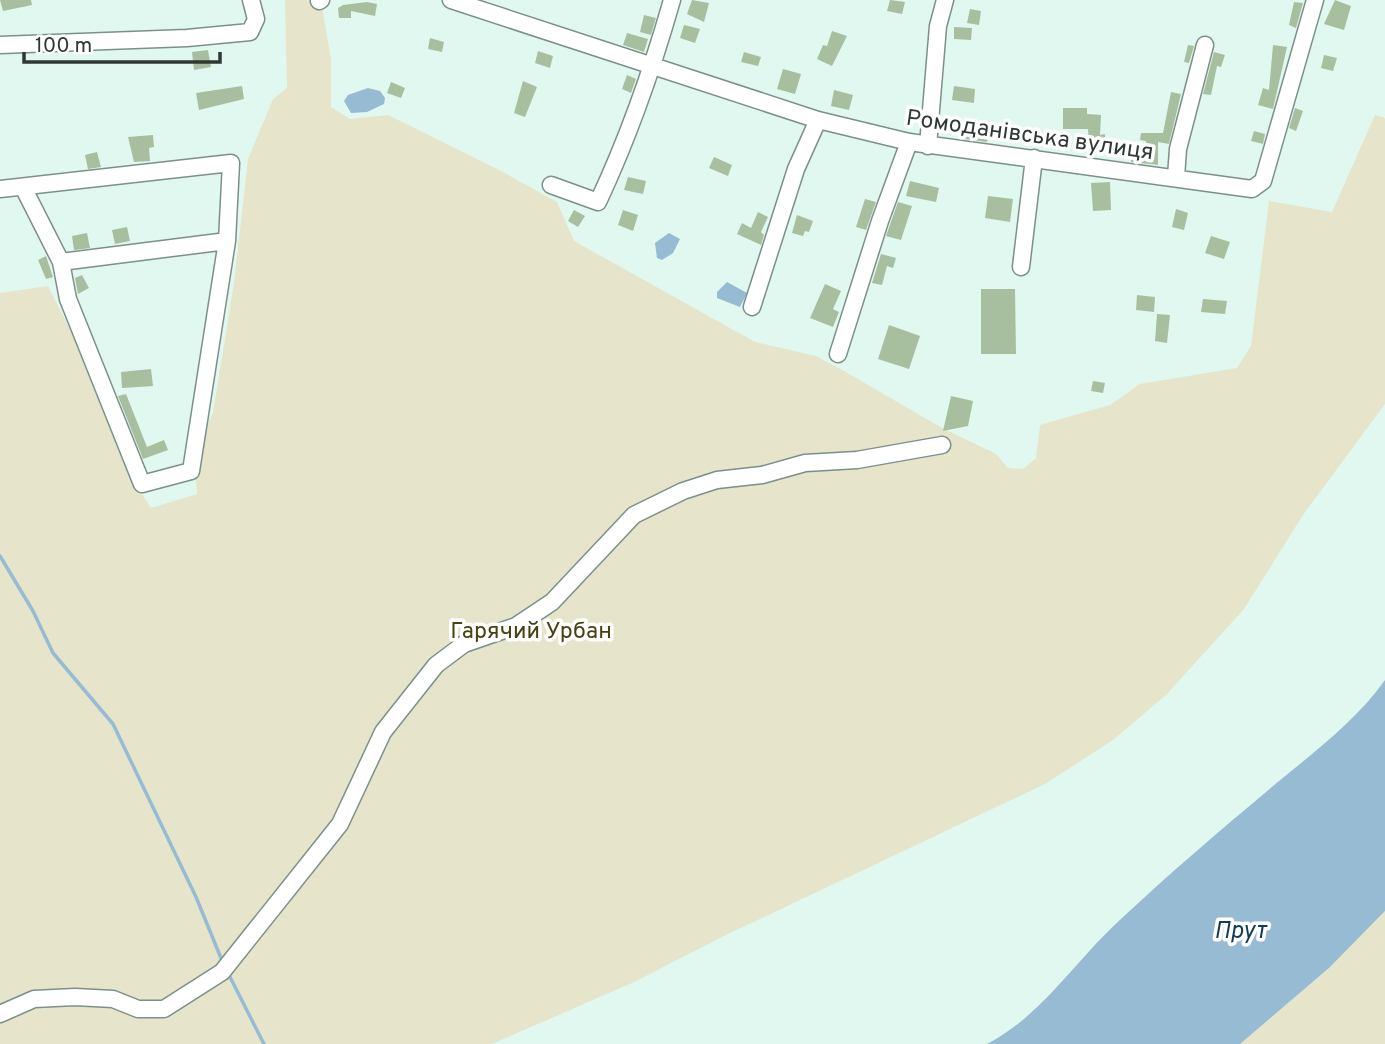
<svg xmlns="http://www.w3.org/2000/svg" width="1385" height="1044" font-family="Overpass,sans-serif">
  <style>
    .green { fill: #e6e4cb }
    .water { fill: #98bbd4 }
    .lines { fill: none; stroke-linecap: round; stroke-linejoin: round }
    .stream { stroke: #98bbd4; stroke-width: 3.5 }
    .building { fill: #a7bf9f }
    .minor-casing { stroke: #7b9089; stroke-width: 19 }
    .minor { stroke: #fff; stroke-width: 16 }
    .labels { text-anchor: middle; stroke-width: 7; stroke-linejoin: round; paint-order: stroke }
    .street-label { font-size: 23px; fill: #2f3835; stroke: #fefefe }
    .park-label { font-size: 23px; fill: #474213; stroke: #fefefe }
    .water-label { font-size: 24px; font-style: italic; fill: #0f3c56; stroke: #fefefe }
  </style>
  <rect width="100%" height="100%" fill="#e0f8ef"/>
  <path class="green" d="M285 0H321L331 60V107L350 119 388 115 501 171 557 202 574 241 755 342 816 356 844 371 942 428 996 454 1008 468 1023 469 1036 458 1040 425 1110 405 1140 384 1237 368 1251 346 1269 201 1332 212 1375 115 1385 118V404L1303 515 1244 609 1166 695 1113 740 1045 784 726 935 632 983 492 1044H0V293L48 286 83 355 141 492 151 508 197 494 194 448 213 413 234 283 248 159 273 99 287 88Z
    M1385 911V1044H1240L1329 968Z"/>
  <path class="water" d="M368 88 380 91 385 98 384 104 367 112 351 113 344 101 348 95Z
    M669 233 680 239 673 253 662 260 657 258 655 243Z
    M727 282 747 293 740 307 717 298V292Z
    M1385 680V911L1329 968 1240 1044H987C1042 1016 1077 958 1122 918 1169 874 1217 833 1266 792 1307 757 1353 725 1385 680Z"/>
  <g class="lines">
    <path class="stream" d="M0 556 33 611 53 653 113 724 196 897 223 963
      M228 973 264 1044"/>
  </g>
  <path class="building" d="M0 0H31L32 5 3 11Z
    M692 0 709 3 704 22 687 14Z
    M890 0 905 2 902 14 887 11Z
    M1335 0 1351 6 1344 30 1324 24Z
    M367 2 377 4 375 16 351 11V18H339L338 8 343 5Z
    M1294 2 1303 3 1296 28 1289 25Z
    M970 9 981 11 979 25 967 23Z
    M644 15 656 18 651 35 640 32Z
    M684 25 700 29 695 43 680 38Z
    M954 27 972 28 971 40 954 39Z
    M832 31 847 36 832 66 817 59 823 45 827 46Z
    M627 33 648 39 644 52 623 45Z
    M430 38 444 42 442 52 428 49Z
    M1188 45 1194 46 1189 63 1184 62Z
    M1273 45 1287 47 1273 109 1258 105 1263 88 1269 90Z
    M208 50 211 67 194 70 192 52Z
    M538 51 553 56 550 68 535 63Z
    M744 52 761 57 758 66 741 62Z
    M1214 52 1225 55 1221 67 1217 66 1211 95 1203 94Z
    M1324 55 1337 58 1333 71 1321 68Z
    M783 69 801 74 795 94 777 89Z
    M627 75 636 79 631 93 622 89Z
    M523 81 537 87 525 117 514 113Z
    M391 82 405 88 401 98 387 93Z
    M242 86 244 99 199 110 196 93Z
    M954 86 975 89 974 103 952 100Z
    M834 90 853 95 849 110 831 106Z
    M1171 92 1181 94 1169 144 1158 142V165L1131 162 1132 151 1146 152V141L1140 140 1141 133H1163Z
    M1063 108H1087V114L1101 115 1100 135 1105 134 1106 152 1090 153 1088 129H1063Z
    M1295 108 1303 111 1296 131 1289 128Z
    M967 131 988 136 987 142 965 139Z
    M1254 131 1265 134 1263 144 1251 141Z
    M153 135 154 147 149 148 150 161 134 162 128 137Z
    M97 152 101 167 88 169 85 155Z
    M714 157 732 165 728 176 709 168Z
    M628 177 646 181 643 194 624 190Z
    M910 181 939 188 936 202 906 196Z
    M1110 182 1111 210 1093 211 1091 183Z
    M988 196 1013 199 1010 222 985 218Z
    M865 199 876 202 866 230 856 227Z
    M898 202 912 206 901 240 886 236Z
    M1176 209 1188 213 1184 230 1172 227Z
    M574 210 585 216 578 227 568 221Z
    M623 210 638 215 633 231 618 225Z
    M758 212 768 217 761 232 764 235 761 245 737 234 742 223 751 228Z
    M797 215 813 221 809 232 805 231 803 236 792 233Z
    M127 227 130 241 115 244 112 230Z
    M87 233 90 248 74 250 72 236Z
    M1211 236 1230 242 1224 259 1205 253Z
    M881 254 896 258 893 268 887 266 882 285 872 283Z
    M46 256 53 277 46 279 38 260Z
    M82 275 89 288 78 294 75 278Z
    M825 284 841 291 833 309 839 312 833 327 810 318Z
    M981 289H1015L1016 354H981Z
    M1137 295 1155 297 1154 312 1136 310Z
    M1203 299 1227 301 1225 314 1201 312Z
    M1157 314 1170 315 1167 343 1155 341Z
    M889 325 920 336 909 369 878 359Z
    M151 369 153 386 122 388 121 372Z
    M1093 381 1105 383 1103 393 1091 391Z
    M126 394 147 447 164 440 168 450 143 459 118 396Z
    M951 396 973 401 968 426 943 431Z"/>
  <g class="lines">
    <g class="minor-casing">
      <path id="minor" d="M451 0 818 120 909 142 1252 189 1263 181 1315 0
        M319 1 321 0
        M0 45 187 38 250 32 256 19 251 0
        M928 146 938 26 945 0
        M1176 177 1178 149 1205 45
        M551 185 598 202C629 136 652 70 672 0
        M0 189 231 163 227 241 191 471 142 484 68 299 61 262 24 189
        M61 262 227 241
        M1021 267 1034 158
        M752 307 796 169 818 120
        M838 354 880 221 909 142
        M0 1014 34 999 75 997 113 999 138 1009H164L222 972 340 824 383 732 436 665 464 644 516 626 552 602 634 515 683 491 717 480 762 475 805 463 857 460 942 445"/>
    </g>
    <use href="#minor" class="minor"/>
  </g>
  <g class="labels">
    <g class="street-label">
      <text transform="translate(1030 134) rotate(8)" y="8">Ромоданівська вулиця</text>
    </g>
    <g class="park-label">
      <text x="531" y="638">Гарячий Урбан</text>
    </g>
    <g class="water-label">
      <text x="1240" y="938">Прут</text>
    </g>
  </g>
  <path d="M24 52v10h196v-10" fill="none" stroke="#2f3835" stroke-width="3.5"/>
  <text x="35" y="52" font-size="21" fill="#2f3835" stroke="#fefefe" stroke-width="5" paint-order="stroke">100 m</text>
</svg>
